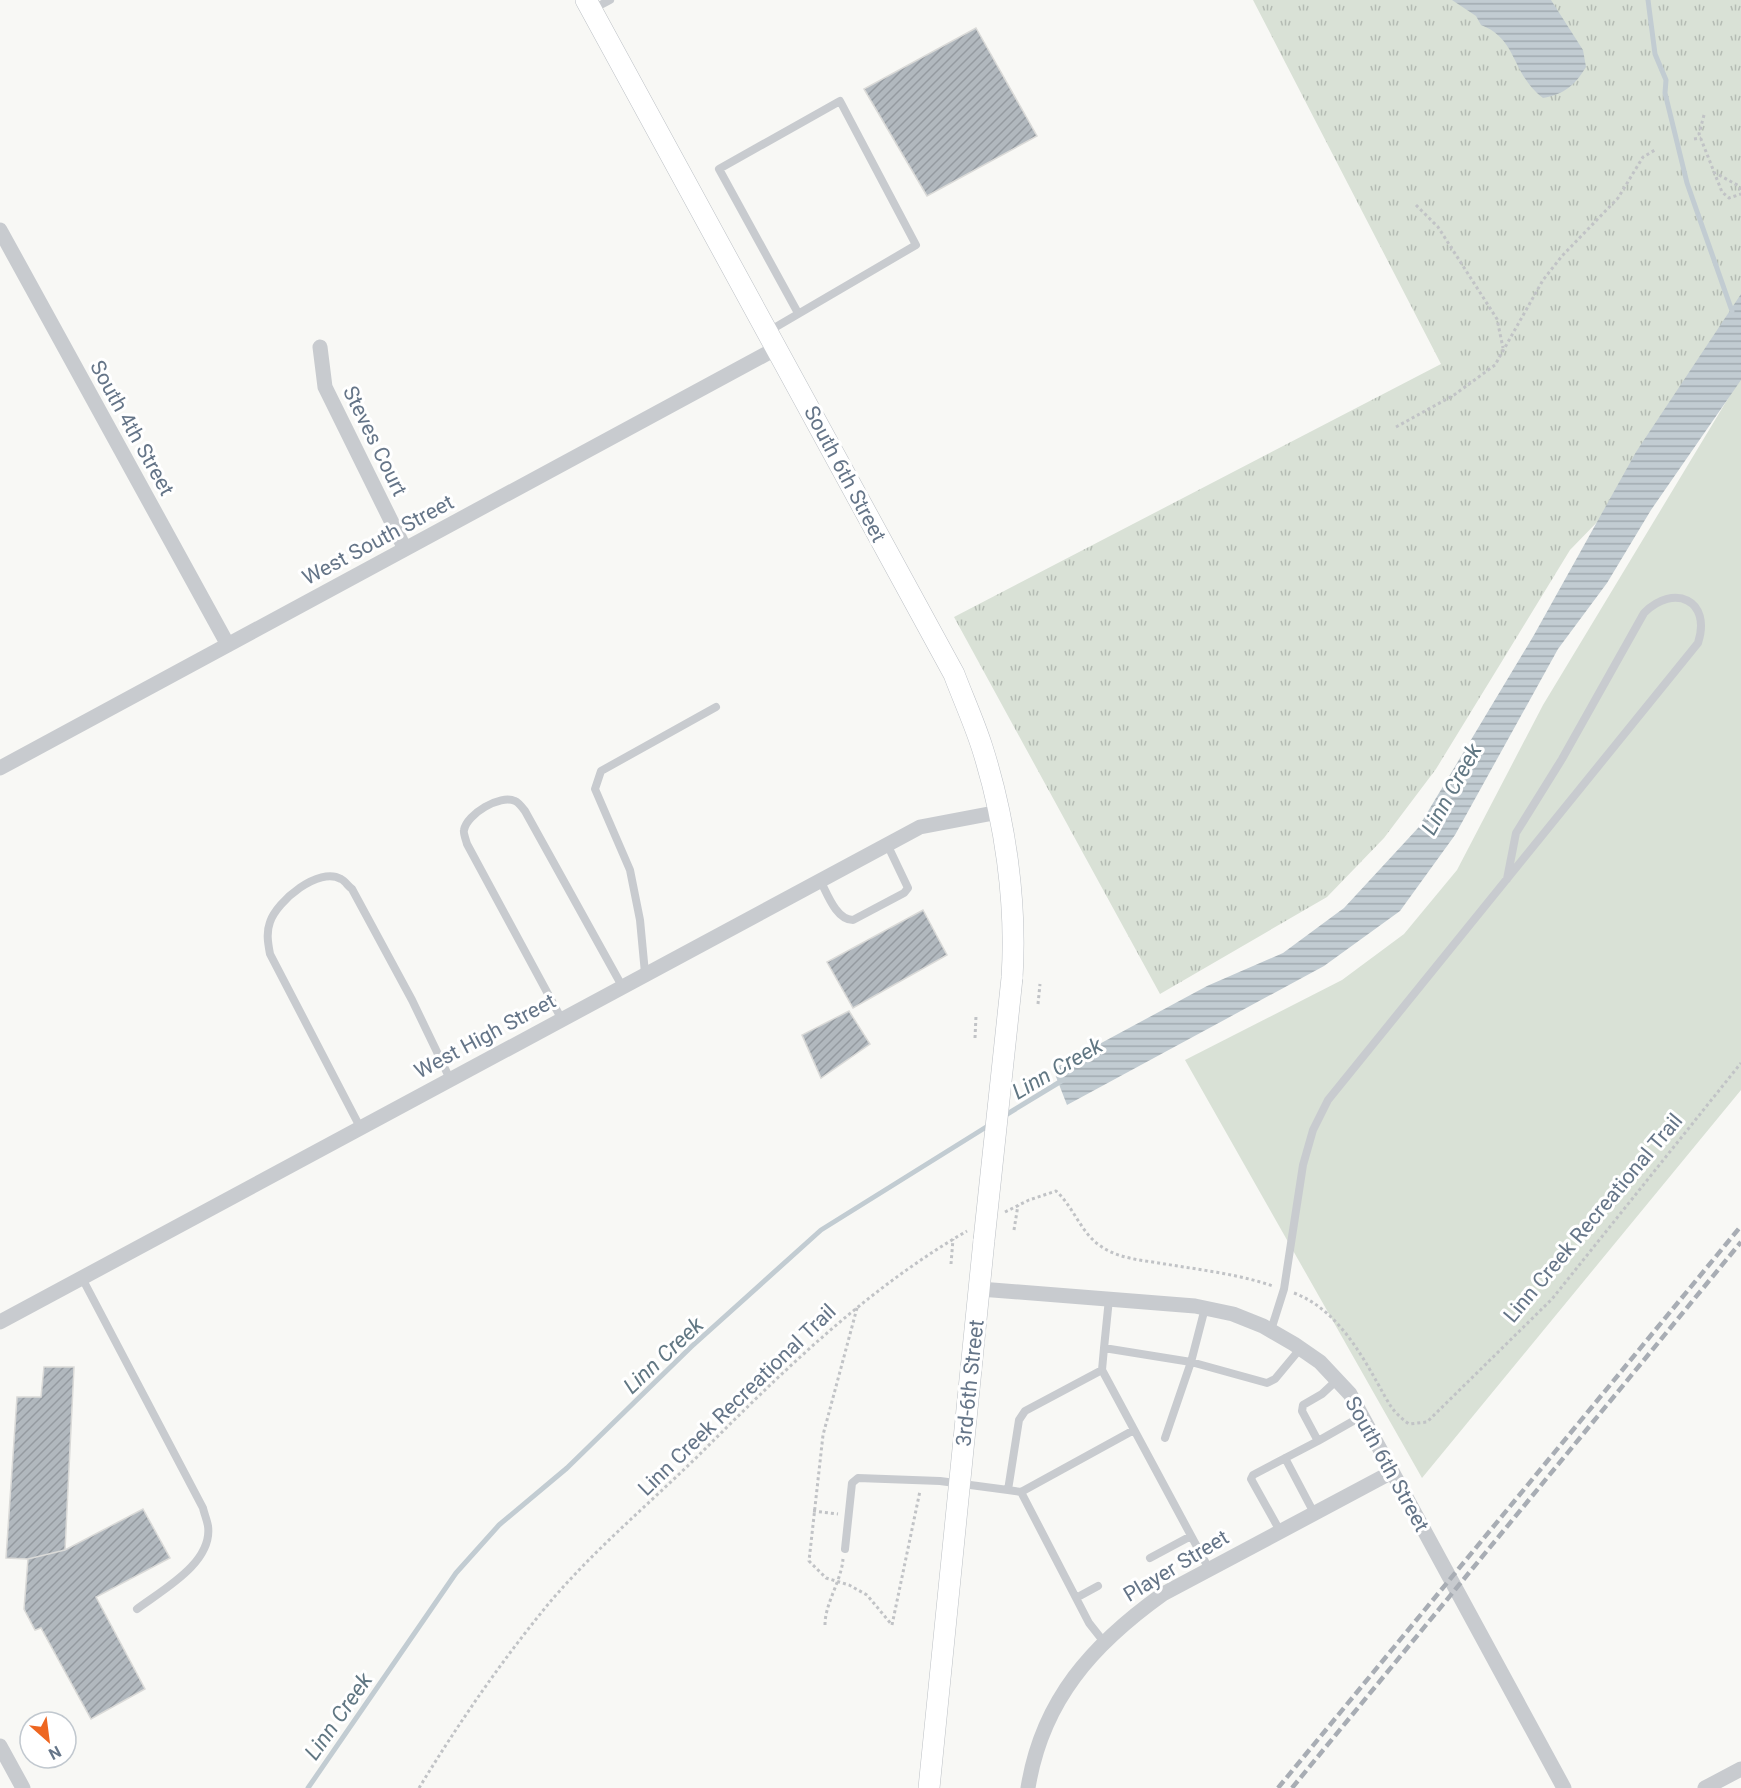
<svg xmlns="http://www.w3.org/2000/svg" width="1741" height="1788" font-family="Roboto,sans-serif">
  <style>
    .grass { fill: url(#grass-tufts) }
    .pitch { fill: #d9e1d6 }
    .water { fill: url(#water-rules) }
    .lines { fill: none; stroke-linecap: round; stroke-linejoin: round }
    .stream { stroke: #c2ccd2; stroke-width: 5 }
    .building { fill: url(#building-hatch); stroke: #dadad8; stroke-width: 1.5 }
    .secondary-casing { stroke: #bcc0c5; stroke-width: 22 }
    .path { stroke: #c1c3c6; stroke-width: 3; stroke-dasharray: 3 3; stroke-linecap: butt }
    .lane { stroke: #c8cbcf; stroke-width: 8 }
    .street { stroke: #c8cbcf; stroke-width: 15 }
    .secondary { stroke: #fff; stroke-width: 21 }
    .rail { stroke: #a8adb4; stroke-width: 4.5; stroke-dasharray: 9 4.5; stroke-linecap: butt }
    .secondary-bridge-casing { stroke: #bcc0c5; stroke-width: 22; stroke-linecap: butt }
    .secondary-bridge { stroke: #fff; stroke-width: 21 }
    .labels { text-anchor: middle; stroke-width: 6; stroke-linejoin: round; paint-order: stroke }
    .street-label { font-size: 21px; fill: #657588; stroke: #fff }
    .water-label { font-size: 22px; font-style: italic; fill: #617783; stroke: #fff }
  </style>
  <defs>
    <pattern id="grass-tufts" width="24" height="20" patternUnits="userSpaceOnUse" patternTransform="scale(1.5)"><rect width="24" height="20" fill="#d9e1d6"/><path d="M3 7l-1-3M5 7V3M7 7l1-3M15 17l-1-3M17 17v-4M19 17l1-3" fill="none" stroke="#b4bbb3"/></pattern>
    <pattern id="water-rules" width="6" height="5" patternUnits="userSpaceOnUse" patternTransform="scale(1.5)"><rect width="6" height="5" fill="#c2ccd2"/><path d="M0 2.5h6" fill="none" stroke="#a1aab0"/></pattern>
    <pattern id="building-hatch" width="6" height="6" patternUnits="userSpaceOnUse" patternTransform="scale(1.5)"><rect width="6" height="6" fill="#b1b8be"/><path d="M-1 1l2-2M0 6l6-6M5 7l2-2" fill="none" stroke="#949aa0"/></pattern>
  </defs>
  <rect width="100%" height="100%" fill="#f8f8f5"/>
  <path class="grass" d="M1253 0H1741V374L1570 550 1436 769 1384 838 1327 897 1160 994 954 617 1441 364Z"/>
  <path class="pitch" d="M1741 377V1090L1422 1478 1185 1060 1342 980 1404 934 1457 870 1543 705Z"/>
  <path class="water" d="M1452 0H1551L1583 50 1586 67C1575 85 1565 94 1543 98 1511 74 1518 39 1481 25L1476 16Z
    M1741 294V380L1651 510 1607 583 1558 649 1455 835 1400 911 1324 966 1067 1105 1053 1069 1207 986 1283 953 1344 908 1418 828 1534 635 1636 452Z"/>
  <g class="lines">
    <path class="stream" d="M1648 0 1655 54 1666 80 1665 93 1687 183 1732 311
      M1004 1116 1063 1080
      M308 1788 456 1573 499 1525 567 1468 691 1347 821 1230 991 1124"/>
  </g>
  <path class="building" d="M976 28 1037 136 927 196 864 89Z
    M923 910 947 955 853 1008 827 962Z
    M849 1011 870 1044 821 1078 802 1035Z
    M44 1367H74L65 1550 28 1559 6 1558 17 1397H41Z
    M143 1509 170 1558 96 1597 145 1689 91 1719 41 1628 35 1630 24 1609 28 1559 65 1550Z"/>
  <g class="lines">
    <g class="secondary-casing">
      <path id="secondary" d="M586 0 954 674C963 698 974 722 982 747 1005 819 1017 902 1012 978
        M929 1788 984 1240"/>
    </g>
    <path class="path" d="M1704 115 1699 134 1722 192 1729 198 1741 194
      M1694 139 1701 138
      M1719 175 1739 186 1741 191
      M1416 205 1438 227 1497 319 1503 348
      M1396 427 1454 395 1495 365 1543 280 1562 256 1618 198 1643 157 1655 150
      M1038 1004 1040 984
      M975 1038 976 1016
      M1005 1212 1029 1200 1056 1191C1073 1206 1080 1231 1099 1245 1118 1259 1142 1260 1165 1264 1201 1270 1238 1274 1273 1286
      M1014 1230 1018 1205
      M951 1264 953 1239
      M1294 1293C1334 1308 1358 1348 1378 1384 1389 1403 1391 1411 1409 1424L1427 1422 1552 1299 1741 1063
      M857 1308 823 1435 809 1561 826 1578 849 1585 867 1595 892 1625
      M813 1511 838 1514
      M825 1625C825 1603 841 1582 843 1559
      M892 1625 920 1491
      M419 1788C458 1724 502 1660 550 1602 595 1549 649 1504 699 1455 781 1373 865 1290 967 1231"/>
    <path class="lane" d="M593 9 610 0
      M769 331 916 245 840 101 719 169 798 313
      M820 880C827 893 836 920 853 920L904 893 908 888 887 844
      M645 973 640 920 630 870 595 789 601 771 716 707
      M561 1018 467 844C466 840 463 833 464 830 467 814 500 794 515 801 518 802 522 807 525 811L622 986
      M360 1127 270 954C268 943 266 933 270 922 277 901 319 866 341 879 345 881 348 886 352 889L412 1000 450 1079
      M82 1278 203 1508C204 1513 207 1520 208 1526 213 1563 162 1590 137 1609
      M1109 1299 1104 1348 1191 1362 1205 1308
      M1271 1330 1284 1289 1303 1165 1313 1130 1328 1100 1698 643C1712 600 1674 583 1644 613L1562 759 1516 833 1507 879
      M1104 1348 1102 1370 1209 1569
      M1165 1438 1191 1362 1267 1383 1275 1379 1300 1349
      M1318 1441 1362 1416
      M1285 1458 1314 1513
      M1008 1490 1021 1492 1089 1623 1104 1642
      M1021 1492 1134 1430
      M1280 1531 1251 1479 1253 1475 1318 1441 1302 1411 1303 1405 1322 1394 1337 1380
      M845 1549 852 1483 858 1478 940 1481 1008 1490 1019 1420 1025 1411 1102 1370
      M1150 1558 1191 1536
      M1076 1598 1098 1586"/>
    <path class="street" d="M0 230 228 645
      M320 347 325 387 405 549
      M0 768 777 348
      M980 1289 1195 1306 1233 1314 1263 1326 1294 1344 1320 1362 1350 1394 1564 1788
      M0 1322 920 827 999 812
      M0 1746 23 1788
      M1028 1788C1042 1700 1093 1644 1163 1594L1392 1472
      M1705 1788 1741 1769"/>
    <use href="#secondary" class="secondary"/>
    <path class="rail" d="M1278 1788 1741 1226
      M1292 1788 1741 1242"/>
    <g class="secondary-bridge-casing">
      <path id="secondary-bridge" d="M984 1240 1012 978"/>
    </g>
    <use href="#secondary-bridge" class="secondary-bridge"/>
  </g>
  <g class="labels">
    <g class="street-label">
      <text transform="translate(132 428) rotate(61)" y="7">South 4th Street</text>
      <text transform="translate(375 441) rotate(64)" y="7">Steves Court</text>
      <text transform="translate(845 474) rotate(62)" y="7">South 6th Street</text>
      <text transform="translate(378 540) rotate(-28)" y="7">West South Street</text>
      <text transform="translate(485 1036) rotate(-28)" y="7">West High Street</text>
      <text transform="translate(1593 1218) rotate(-50)" y="7">Linn Creek Recreational Trail</text>
      <text transform="translate(970 1383) rotate(-84)" y="7">3rd-6th Street</text>
      <text transform="translate(737 1400) rotate(-44)" y="7">Linn Creek Recreational Trail</text>
      <text transform="translate(1387 1464) rotate(61)" y="7">South 6th Street</text>
      <text transform="translate(1176 1566) rotate(-31)" y="7">Player Street</text>
    </g>
    <g class="water-label">
      <text transform="translate(1451 789) rotate(-61)" y="8">Linn Creek</text>
      <text transform="translate(1057 1068) rotate(-30)" y="8">Linn Creek</text>
      <text transform="translate(663 1355) rotate(-43)" y="8">Linn Creek</text>
      <text transform="translate(338 1716) rotate(-55)" y="8">Linn Creek</text>
    </g>
  </g>
  <g transform="translate(48 1740) rotate(152)"><circle r="28" fill="#ffffff" stroke="#c1c8cf" stroke-width="1.5"/>
  <path d="M0-4.5L10 22L0 15L-10 22Z" fill="#ee6620"/>
  <text y="-9" font-size="16" font-weight="bold" text-anchor="middle" fill="#657588">N</text>
  </g>
</svg>
